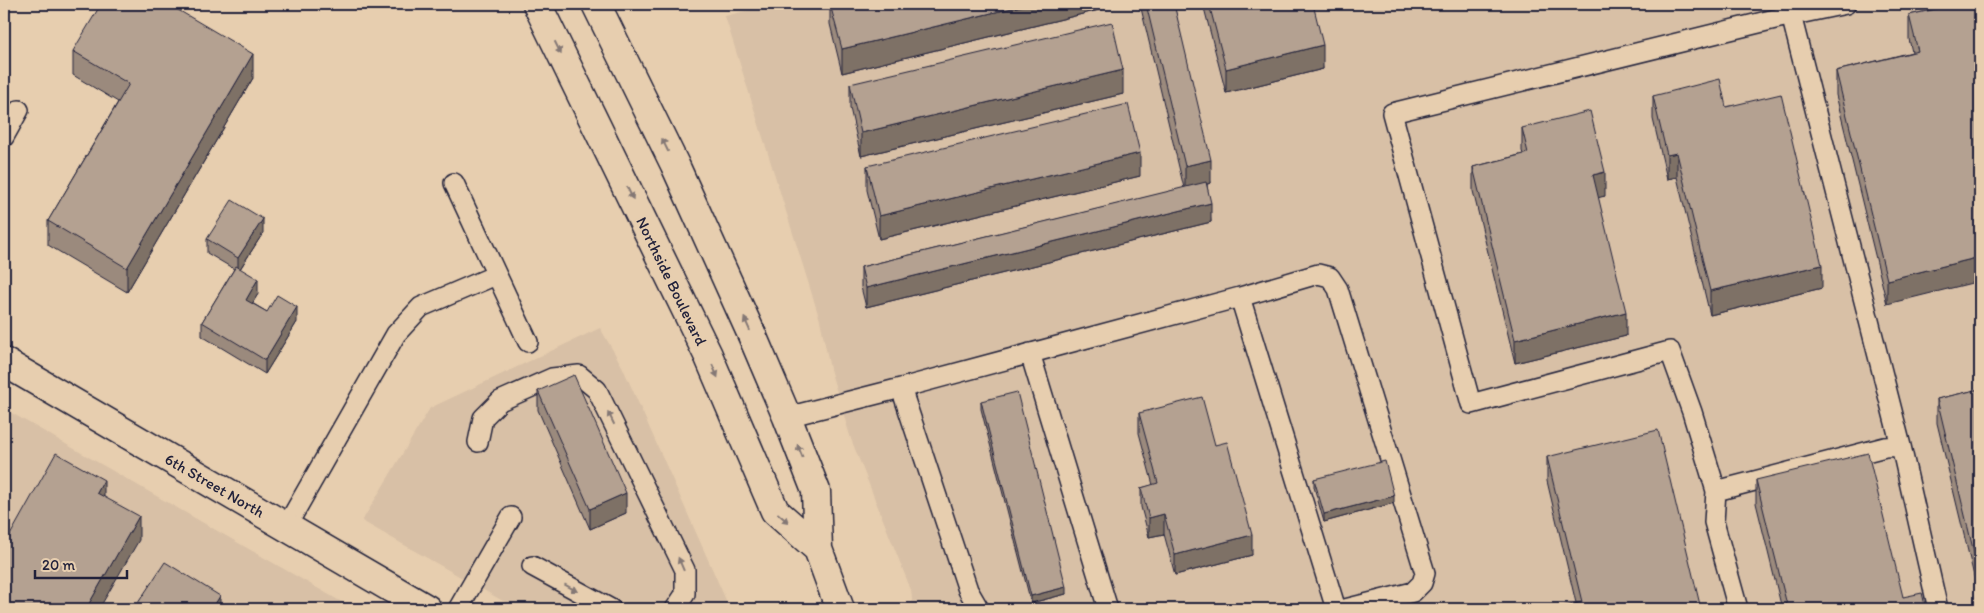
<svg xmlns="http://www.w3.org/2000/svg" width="1984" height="613" font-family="Itim,sans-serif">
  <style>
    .built { fill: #d8c0a6 }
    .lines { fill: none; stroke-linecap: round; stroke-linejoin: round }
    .lane-casing { stroke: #22223b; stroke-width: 22 }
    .secondary-casing { stroke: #22223b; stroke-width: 31 }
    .primary-casing { stroke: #22223b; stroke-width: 31 }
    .lane { stroke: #e7ceaf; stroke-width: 19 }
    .secondary { stroke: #e7ceaf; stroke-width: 28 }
    .primary { stroke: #e7ceaf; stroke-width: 28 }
    .wall { fill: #9b8a7d; stroke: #22223b }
    .shaded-wall { fill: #7e7166; stroke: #22223b }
    .building { fill: #b4a191; stroke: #22223b }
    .oneway { fill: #847875 }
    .labels { text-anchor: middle; stroke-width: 4; stroke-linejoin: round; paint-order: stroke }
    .street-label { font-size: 16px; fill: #22223b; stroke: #e7ceaf }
  </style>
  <rect width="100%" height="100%" fill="#e7ceaf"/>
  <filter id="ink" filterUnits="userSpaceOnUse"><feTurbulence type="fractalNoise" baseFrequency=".02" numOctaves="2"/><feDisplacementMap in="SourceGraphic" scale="10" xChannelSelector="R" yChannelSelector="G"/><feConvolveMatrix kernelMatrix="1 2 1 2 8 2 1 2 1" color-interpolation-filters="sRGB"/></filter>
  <g filter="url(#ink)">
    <path class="built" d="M766 4H1980V609H913L911 590 851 439 830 369 820 320 725 16 766 6Z
      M600 328 622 366 730 609H517L362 521 430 408Z
      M10 412 207 525 354 609H4V423Z"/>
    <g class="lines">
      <g class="lane-casing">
        <path id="lane" d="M1791 15 1901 446
          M4 137 19 110
          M454 183 528 342
          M1240 297 1318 274 1330 277 1338 289 1425 573 1422 583 1413 592 1345 609
          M1030 353 1108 609
          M901 388 1240 297 1336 609
          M787 417 901 388 968 590 979 609
          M478 442 483 418 500 401 552 378 579 375 597 390 685 570V594L675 609
          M1716 491 1692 412 1670 351 1471 404 1392 113 1775 19 1846 4
          M286 527 396 334 421 307 496 275
          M532 566 611 609
          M458 609 511 517
          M1738 609 1714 522 1716 491 1885 447 1901 446 1938 609"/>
      </g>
      <g class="secondary-casing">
        <path id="secondary" d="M4 362 427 609"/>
      </g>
      <g class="primary-casing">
        <path id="primary" d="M537 4 708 355 775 511 818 549
          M596 4 675 165 752 335 787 417 816 491 818 549 840 609"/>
      </g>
      <use href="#lane" class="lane"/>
      <use href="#secondary" class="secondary"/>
      <use href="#primary" class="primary"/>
    </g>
    <path class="wall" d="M830 4H1103V9L842 73 830 24Z
      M1140 4H1174L1211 183 1207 184 1211 222 866 307 861 287V267L1184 188Z
      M1203 4H1313L1323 69 1226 93Z
      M1958 4 1887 304 1836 95V71L1912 52 1909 39V15Z
      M73 51 253 78 127 292 48 245V221L118 102 73 75Z
      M850 84 1123 94 861 156 850 108Z
      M1653 96 1726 107 1822 288 1710 315 1677 177 1667 179 1653 119Z
      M1522 128 1605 196 1598 197 1626 336 1515 363 1473 191V167L1523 154 1522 151Z
      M867 166 1140 176 879 239 867 190Z
      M263 233 240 269 258 294 252 303 267 312 297 322 265 374 202 336V322L234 269 207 253V239Z
      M1980 389V601L1937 423V399Z
      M538 391 626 513 590 529 538 410Z
      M981 401 1066 594 1031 603 981 409Z
      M1139 413 1215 445 1252 555 1175 575 1164 534 1149 537 1141 507V488L1153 485 1139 433Z
      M1547 457 1701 609 1576 603 1547 481Z
      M1314 479 1394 503 1324 522 1314 487Z
      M1756 480 1903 597 1926 609H1782L1756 503Z"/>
    <path class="shaded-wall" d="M1029 4H1103V9L842 73V49Z
      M1323 45V69L1226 93V69Z
      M253 54V78L127 292V268Z
      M1123 70V94L861 156V133Z
      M1140 153V176L879 239V216Z
      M1677 153V177L1667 179V155Z
      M1211 160V183L1185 190V166Z
      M1605 172V196L1593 199V175Z
      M1211 203V222L866 307V288Z
      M263 219V233L238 272V258Z
      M1980 257V281L1887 304V280Z
      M1822 265V288L1710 315V291Z
      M258 279V294L246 314V300Z
      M297 307V322L265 374V360Z
      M1626 312V336L1515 363V340Z
      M104 480V504L97 493Z
      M626 493V513L590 529V509Z
      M1394 496V503L1324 522V514Z
      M1164 514V534L1149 537V518Z
      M139 516V540L99 609H86Z
      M1252 535V555L1175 575V555Z
      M1066 587V594L1031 603V596Z
      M220 596V609H212Z"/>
    <path class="building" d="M101 4H168L253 54 127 268 48 221 129 84 73 51Z
      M830 4H1029L842 49Z
      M1146 4H1174L1211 160 1185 166Z
      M1209 4H1313L1323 45 1226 69Z
      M1958 4H1980V257L1887 280 1836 71 1918 51 1909 15Z
      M1112 22 1123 70 861 133 850 84Z
      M1720 79 1726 107 1781 94 1822 265 1710 291 1677 153 1667 155 1653 96Z
      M1128 104 1140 153 879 216 867 166Z
      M1590 111 1605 172 1593 175 1626 312 1515 340 1473 167 1528 153 1522 128Z
      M1206 182 1211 203 866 288 861 267Z
      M232 200 263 219 238 258 207 239Z
      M236 266 258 279 246 300 267 312 277 295 297 307 265 360 202 322Z
      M574 375 626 493 590 509 538 391Z
      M1980 389V578L1937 399Z
      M1017 392 1066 587 1031 596 981 401Z
      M1202 397 1215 445 1227 442 1252 535 1175 555 1164 514 1149 518 1141 488 1158 483 1139 413Z
      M1658 430 1701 609H1553L1582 602 1547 457Z
      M56 453 104 480 97 493 139 516 86 609H4V546Z
      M1868 453 1903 597 1922 593 1926 609H1788L1756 480Z
      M1385 461 1394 496 1324 514 1314 479Z
      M165 562 220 596 212 609H134Z"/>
    <defs><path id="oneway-solid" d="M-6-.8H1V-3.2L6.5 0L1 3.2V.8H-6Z" transform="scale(1.25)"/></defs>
    <g class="oneway">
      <use href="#oneway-solid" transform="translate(558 48) rotate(64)"/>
      <use href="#oneway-solid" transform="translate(665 145) rotate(-116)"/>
      <use href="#oneway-solid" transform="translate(630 193) rotate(64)"/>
      <use href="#oneway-solid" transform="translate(747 324) rotate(-114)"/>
      <use href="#oneway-solid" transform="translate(715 371) rotate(67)"/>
      <use href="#oneway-solid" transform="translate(611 418) rotate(-116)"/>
      <use href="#oneway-solid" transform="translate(800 451) rotate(-112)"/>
      <use href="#oneway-solid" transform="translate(783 518) rotate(41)"/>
      <use href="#oneway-solid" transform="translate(681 564) rotate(-113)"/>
      <use href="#oneway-solid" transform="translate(571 588) rotate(29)"/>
    </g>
  </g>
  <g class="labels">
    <g class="street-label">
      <text transform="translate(672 281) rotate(64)" y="6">Northside Boulevard</text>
      <text transform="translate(215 485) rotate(30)" y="6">6th Street North</text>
    </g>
  </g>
  <rect width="1984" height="613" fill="none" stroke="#e7ceaf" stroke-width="20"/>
  <rect x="10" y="10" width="1964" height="593" fill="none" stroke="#22223b" stroke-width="2" filter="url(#ink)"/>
  <path d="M35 570v8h92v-8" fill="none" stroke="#22223b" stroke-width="2.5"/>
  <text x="42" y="570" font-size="15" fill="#22223b" stroke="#e7ceaf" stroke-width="4" paint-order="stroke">20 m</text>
</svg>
